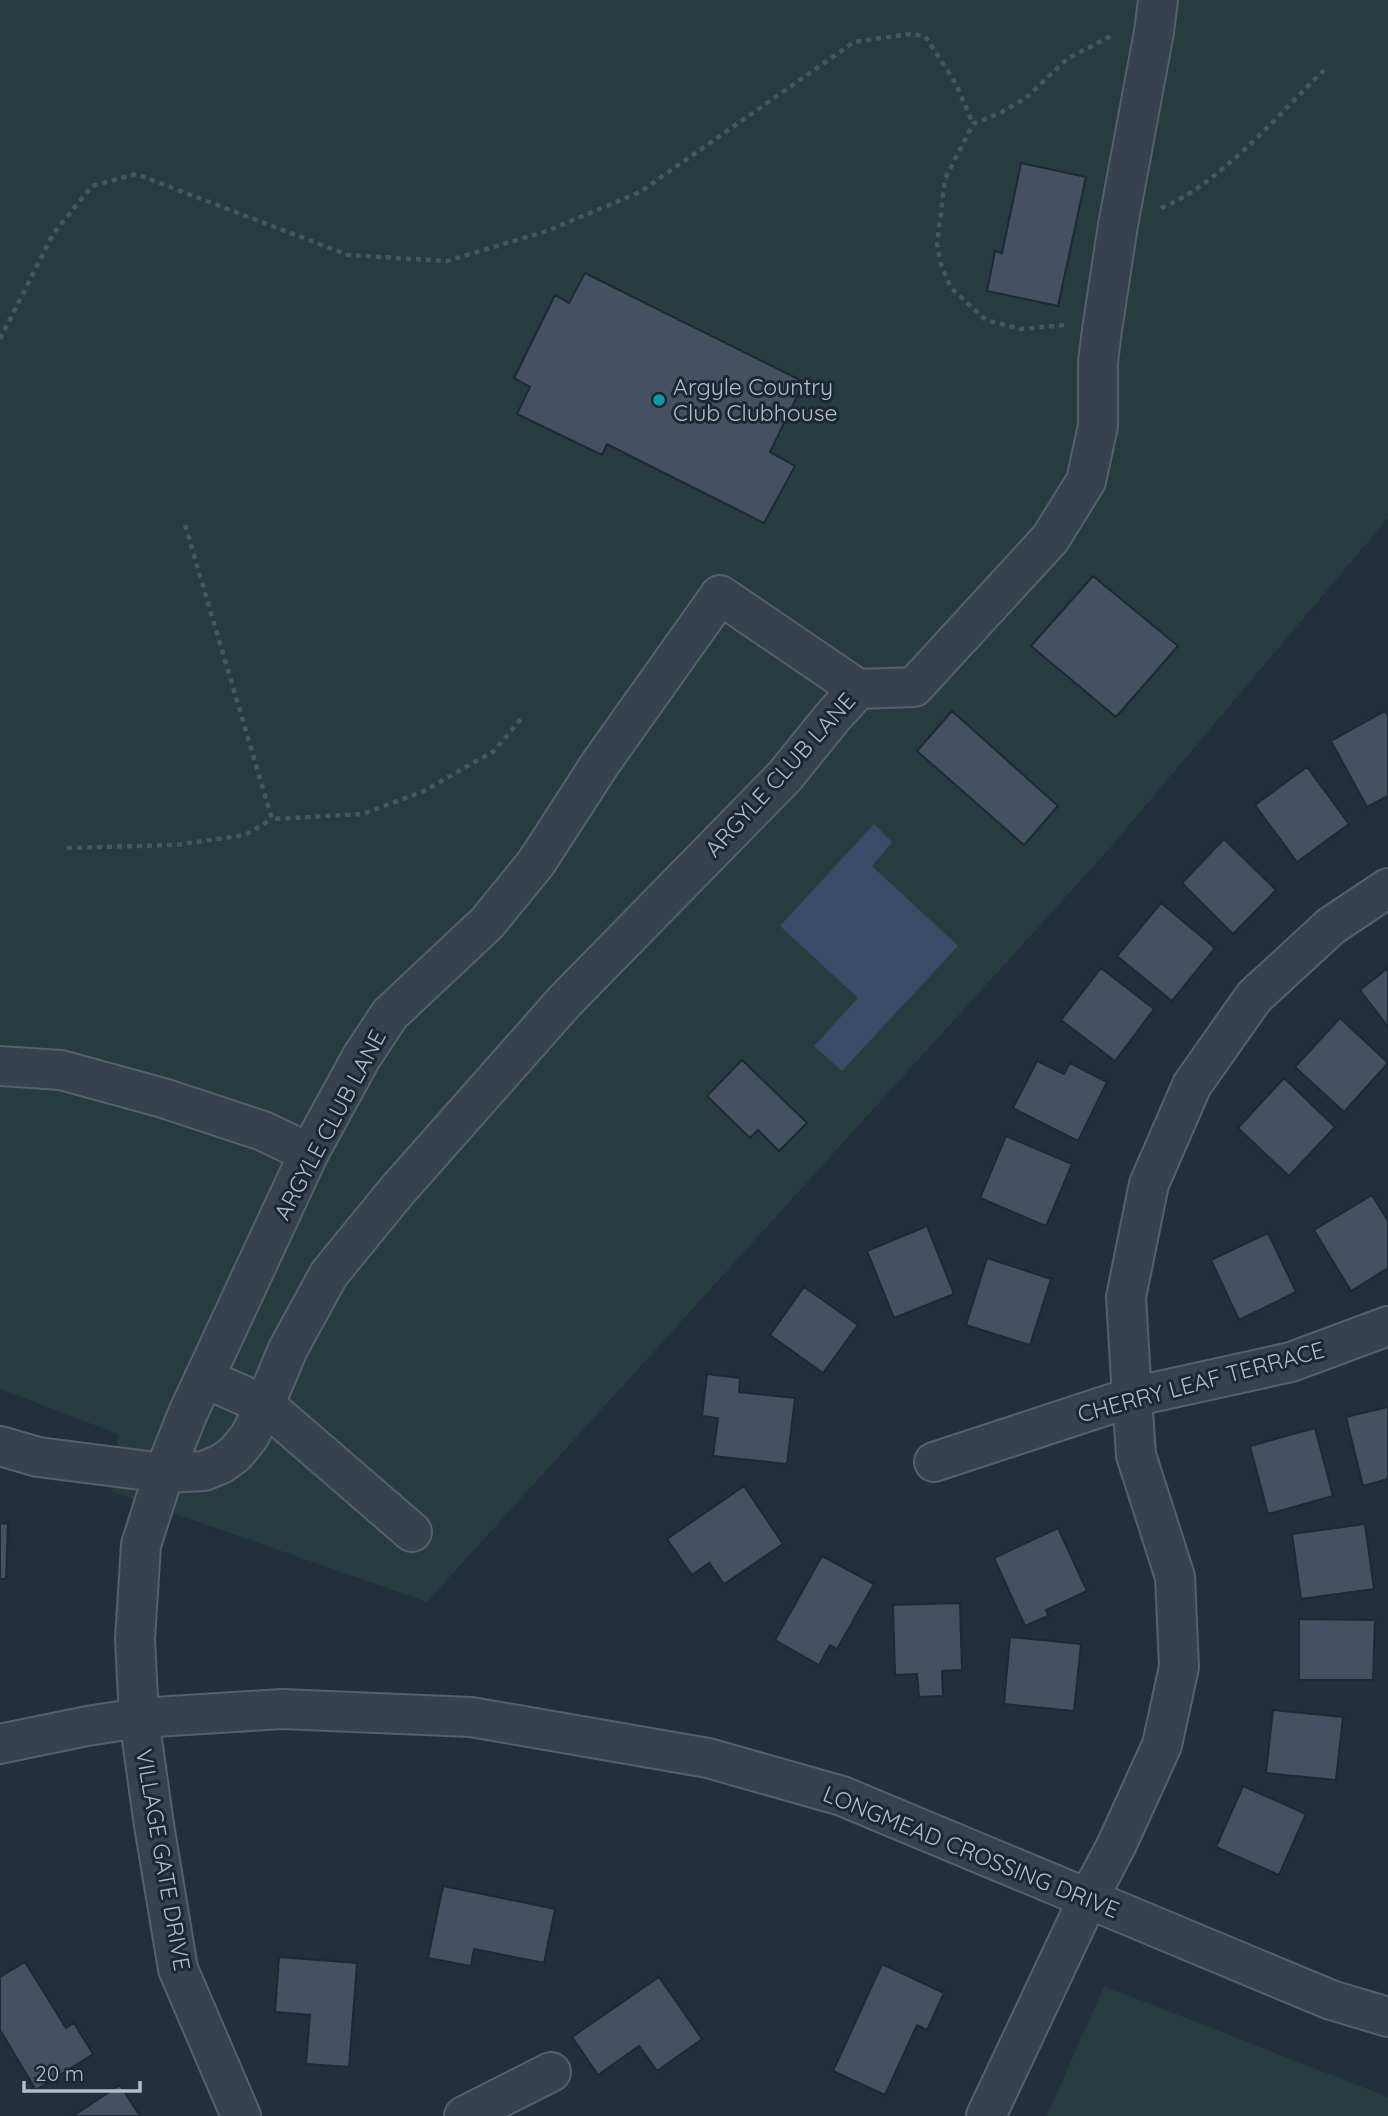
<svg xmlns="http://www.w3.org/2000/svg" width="1388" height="2116" font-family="Quicksand,sans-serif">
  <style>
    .green { fill: #263c3f }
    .water { fill: #394c67 }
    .building { fill: #455162; stroke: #1f2835; stroke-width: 2 }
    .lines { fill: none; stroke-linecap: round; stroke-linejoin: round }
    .minor-casing { stroke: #565f6c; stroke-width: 42 }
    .path { stroke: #44595c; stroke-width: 4.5; stroke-dasharray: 5 5; stroke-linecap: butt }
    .minor { stroke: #38414e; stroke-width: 38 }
    .culture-dot { fill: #0f9aa8; stroke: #1d2633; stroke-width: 2.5 }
    .labels { text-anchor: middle; stroke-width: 6; stroke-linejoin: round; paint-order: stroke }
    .poi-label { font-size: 23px; fill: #b4bcc9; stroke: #1d2633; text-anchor: start }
    .street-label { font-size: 23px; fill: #b4bcc9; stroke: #1d2633 }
  </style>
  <rect width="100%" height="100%" fill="#242f3e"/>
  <path class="green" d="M0 0H1388V518L1109 849 427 1602 113 1492 118 1434 0 1389Z
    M1104 1986 1388 2097V2116H1047Z"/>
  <path class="water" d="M874 824 892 842 872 866 958 946 842 1071 814 1046 858 998 780 926Z"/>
  <path class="building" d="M1021 163 1086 177 1058 306 987 291 995 251 1002 253Z
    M585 273 804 382 770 452 795 466 764 523 607 444 602 455 517 414 530 387 514 378 555 295 569 303Z
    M1093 576 1178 646 1116 717 1031 646Z
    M952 711 1058 806 1024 845 917 751Z
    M1385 711 1388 716V796L1367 807 1331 741Z
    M1307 767 1349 824 1297 862 1255 805Z
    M1224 839 1276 890 1233 934 1182 883Z
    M1161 903 1215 948 1172 1001 1117 956Z
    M1101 968 1154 1009 1115 1061 1061 1020Z
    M1388 968V1027L1360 990Z
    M1340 1018 1388 1063 1344 1112 1295 1067Z
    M742 1060 807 1123 779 1151 758 1130 750 1138 707 1096Z
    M1037 1061 1064 1074 1070 1063 1107 1082 1078 1141 1013 1108Z
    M1284 1078 1335 1127 1289 1176 1238 1128Z
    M1006 1136 1072 1164 1046 1226 980 1198Z
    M1372 1195 1388 1221V1268L1351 1291 1314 1230Z
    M927 1226 954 1294 894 1318 867 1251Z
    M1268 1233 1296 1292 1239 1320 1211 1260Z
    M987 1258 1051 1279 1030 1345 966 1325Z
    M804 1287 858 1325 823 1373 770 1335Z
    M707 1374 740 1378 739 1392 795 1398 787 1464 713 1456 718 1418 702 1416Z
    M1388 1407V1479L1363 1486 1346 1417Z
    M1315 1428 1333 1496 1268 1514 1250 1446Z
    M744 1486 783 1544 724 1584 709 1563 692 1575 667 1539Z
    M0 1523 8 1524 6 1579H0Z
    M1365 1524 1374 1589 1301 1599 1292 1534Z
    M1058 1528 1087 1591 1046 1610 1048 1616 1025 1626 994 1558Z
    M822 1556 874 1584 837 1649 830 1645 819 1665 775 1640Z
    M960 1603 962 1670 942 1671 943 1696 919 1697 917 1674 895 1675 893 1605Z
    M1299 1619 1375 1620 1373 1680H1299Z
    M1010 1637 1081 1644 1074 1711 1004 1704Z
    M1273 1710 1343 1717 1336 1780 1266 1773Z
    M1243 1786 1306 1814 1279 1875 1216 1847Z
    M443 1886 555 1909 544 1963 474 1949 471 1966 428 1958Z
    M279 1957 357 1963 349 2067 306 2064 310 2015 275 2012Z
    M25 1962 66 2028 74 2023 93 2054 36 2090 0 2030V1977Z
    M882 1964 944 1993 927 2030 917 2025 885 2095 833 2071Z
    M659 1977 702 2039 657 2071 639 2046 598 2075 572 2037Z
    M120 2085 140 2116H73Z"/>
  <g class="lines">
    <g class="minor-casing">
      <path id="minor" d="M858 689 914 687 1050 539 1086 481 1098 426V362L1102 330 1118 225 1154 32 1158 0
        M0 1066 61 1070 163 1098 263 1131 309 1153
        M204 1378 265 1405 412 1532
        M0 1446 38 1457 164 1473 204 1471 221 1464 235 1454 249 1437 259 1418 288 1349 329 1274 396 1192 564 1002 785 776 831 719 858 689 720 595 600 764 536 863 487 923 390 1014 361 1058 309 1153 188 1413 164 1473 141 1545 135 1639 139 1718 154 1825 178 1969 241 2116
        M934 1462 1132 1397 1291 1362 1388 1326
        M0 1744 87 1726 139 1718 282 1709 471 1717 708 1758 842 1796 1331 2000 1388 2017
        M464 2116 551 2072
        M986 2116 1088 1899 1117 1844 1162 1745 1179 1667 1175 1577 1136 1455 1132 1397 1126 1297 1149 1184 1192 1085 1254 997 1331 926 1388 888"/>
    </g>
    <path class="path" d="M1161 208C1218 186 1280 113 1324 70
      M1064 325 1021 329 986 320 951 288 941 265 937 244 945 179 973 124 1000 113 1026 98 1067 59 1113 35
      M0 339 53 234 92 186 136 174 348 255 447 261 547 231 640 192 854 42 909 34 925 36 956 84 973 124
      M185 525 272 819 363 814 424 791 494 751 521 719
      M67 848 175 845 245 835 272 819"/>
    <use href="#minor" class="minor"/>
  </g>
  <circle class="culture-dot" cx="659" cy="400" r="7"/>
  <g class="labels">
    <g class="poi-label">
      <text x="673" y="395">Argyle Country<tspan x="673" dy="26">Club Clubhouse</tspan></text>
    </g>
    <g class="street-label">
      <text transform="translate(780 775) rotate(-48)" y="8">ARGYLE CLUB LANE</text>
      <text transform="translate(330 1125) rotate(-62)" y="8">ARGYLE CLUB LANE</text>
      <text transform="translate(1201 1382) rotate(-15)" y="8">CHERRY LEAF TERRACE</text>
      <text transform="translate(971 1852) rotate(22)" y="8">LONGMEAD CROSSING DRIVE</text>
      <text transform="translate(163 1860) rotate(80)" y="8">VILLAGE GATE DRIVE</text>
    </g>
  </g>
  <path d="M24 2081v10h116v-10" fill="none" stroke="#b4bcc9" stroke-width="3.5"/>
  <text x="35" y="2081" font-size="21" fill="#b4bcc9" stroke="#1d2633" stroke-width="5" paint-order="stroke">20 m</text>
</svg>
